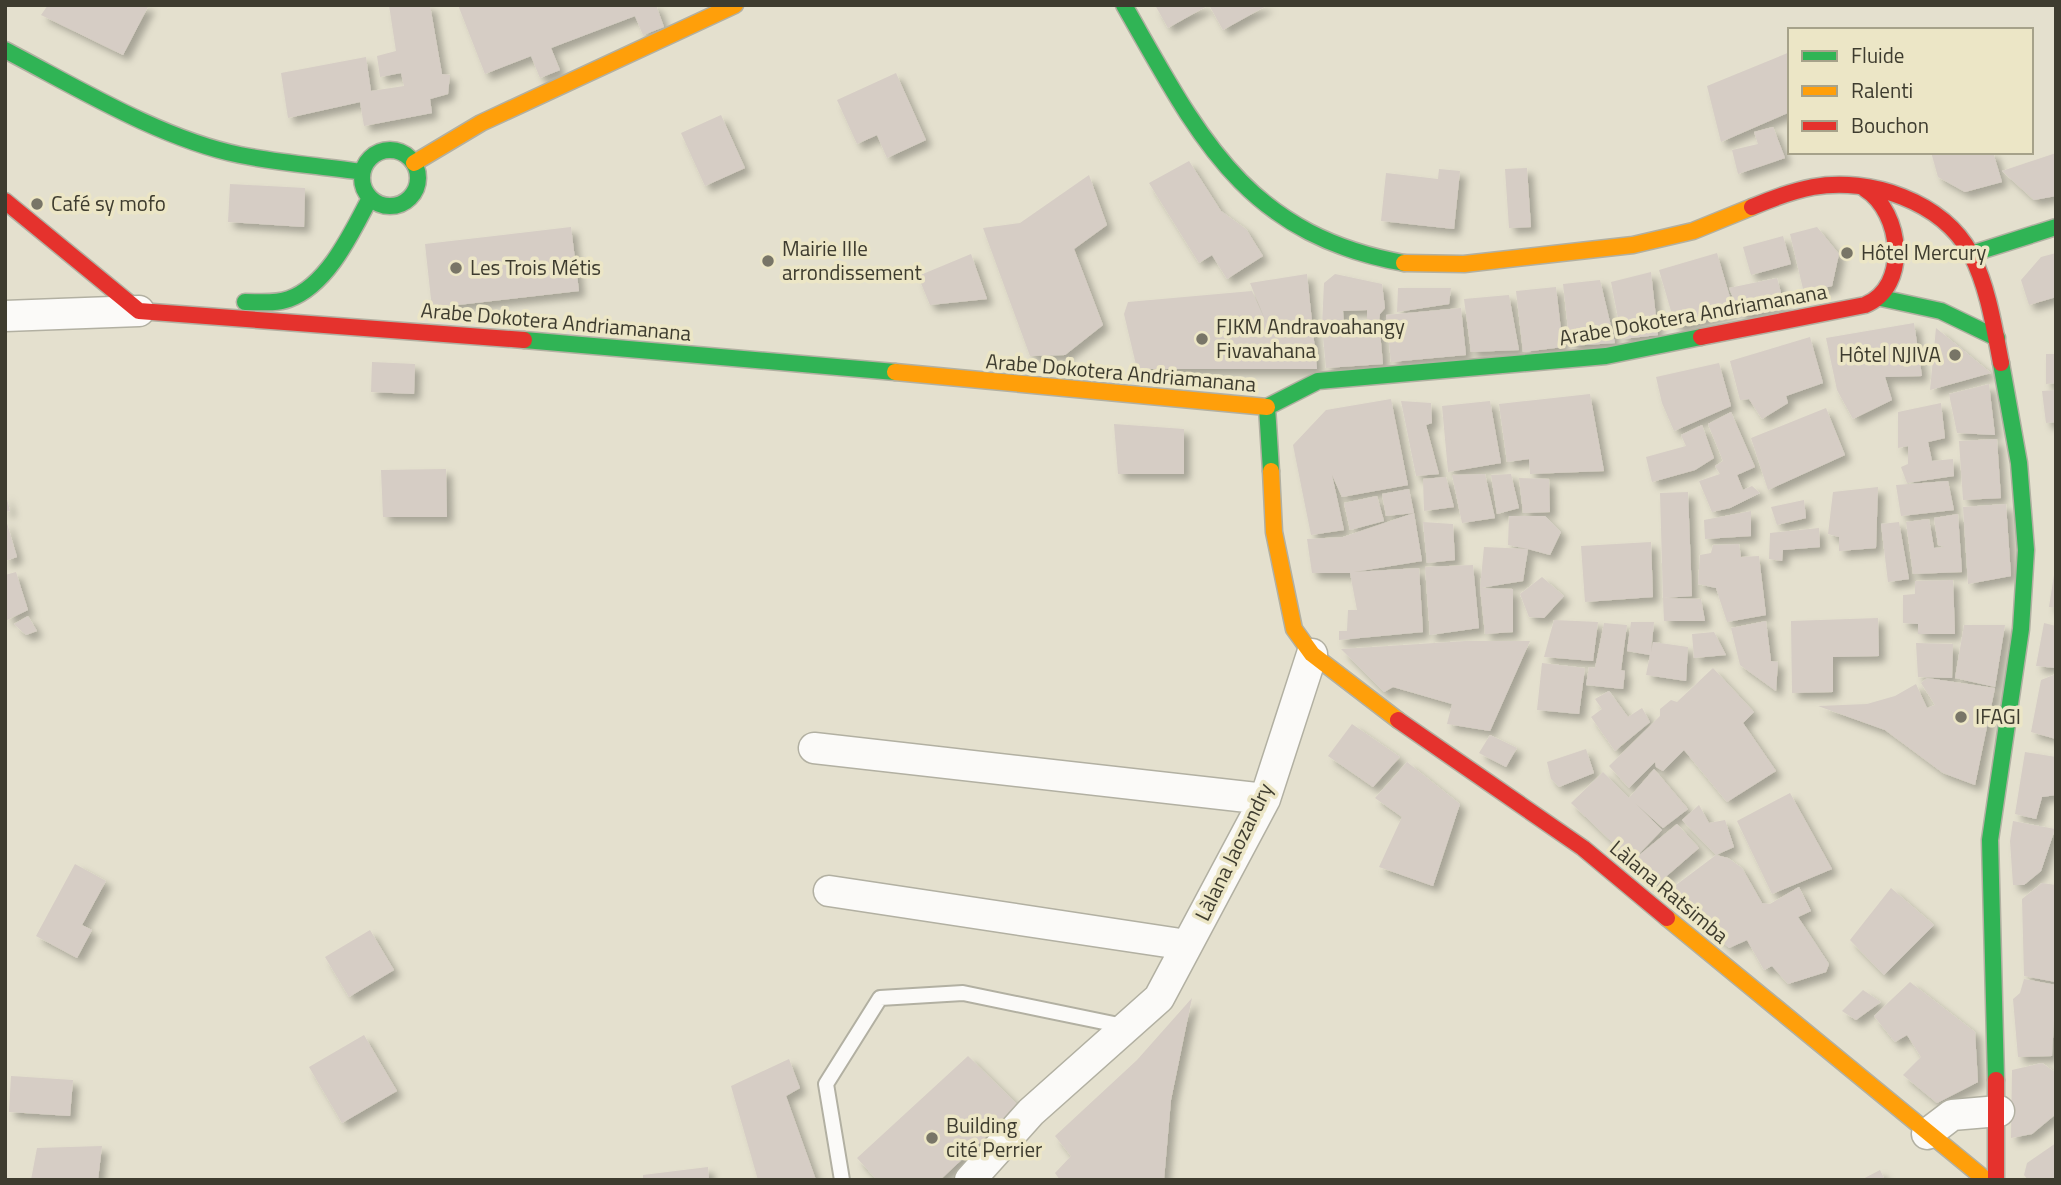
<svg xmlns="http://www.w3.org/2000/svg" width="2061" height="1185" font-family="'Titillium Web',sans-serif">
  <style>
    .building { fill: #d6cdc5; fill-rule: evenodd; filter: url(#shadow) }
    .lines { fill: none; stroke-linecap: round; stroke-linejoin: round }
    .lane-casing { stroke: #b2b0a2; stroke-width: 18 }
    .street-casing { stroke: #b2b0a2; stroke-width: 33 }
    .fast-casing { stroke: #b2b0a2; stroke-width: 19 }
    .slow-casing { stroke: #b2b0a2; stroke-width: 19 }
    .jam-casing { stroke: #b2b0a2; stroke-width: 19 }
    .lane { stroke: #fbfaf8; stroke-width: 14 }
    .street { stroke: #fbfaf8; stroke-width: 30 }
    .fast { stroke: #30b455; stroke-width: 16 }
    .slow { stroke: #ff9f0a; stroke-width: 16 }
    .jam { stroke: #e5322d; stroke-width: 16 }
    .poi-dot { fill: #787567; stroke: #ece6c6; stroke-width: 2.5 }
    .labels { text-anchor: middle; stroke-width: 7; stroke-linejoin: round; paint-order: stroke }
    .poi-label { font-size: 21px; fill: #3e3c2f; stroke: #ece6c6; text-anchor: start }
    .street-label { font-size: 21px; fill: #3e3c2f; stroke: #ece6c6 }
  </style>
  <defs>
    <filter id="shadow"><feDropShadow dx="6" dy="6" stdDeviation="3.5" flood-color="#0004"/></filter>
  </defs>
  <rect width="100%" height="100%" fill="#e4e0ce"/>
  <path class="building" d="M48 5H149L123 55 41 15Z
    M389 5H430L442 74 450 75 448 94 430 99 432 113 364 126 360 102 288 118 281 73 366 57 371 91 404 86 401 73 380 77 377 56 396 51Z
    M458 5H656L664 27 643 35 635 16 551 48 560 70 540 78 531 56 485 74Z
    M1155 5H1268L1223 30 1209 5 1168 28Z
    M1790 52V112L1721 142 1707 86Z
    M896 73 926 140 887 158 877 135 857 144 837 100Z
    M721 115 745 168 705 186 681 133Z
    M1773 127 1785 158 1738 174 1732 150 1758 144 1754 132Z
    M1931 152H1993L2002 182 1965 192 1938 177Z
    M2056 153V196L2034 200 2002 171Z
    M1189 161 1221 211 1246 229 1263 256 1227 279 1212 255 1199 263 1149 183Z
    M1527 168 1531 227 1509 228 1505 169Z
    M1439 169 1460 171 1454 229 1381 221 1386 173 1438 179Z
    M1089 175 1107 225 1074 249 1103 325 1065 355 1030 356 983 228 1020 223Z
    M230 184 305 188 304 227 228 222Z
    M571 227 579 291 432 308 425 244Z
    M1817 227 1839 254 1832 286 1804 293 1790 234Z
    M1783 236 1791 264 1751 275 1743 247Z
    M1717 253 1734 311 1676 328 1659 270Z
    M2056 253V297L2029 305 2021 280 2041 257Z
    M971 254 987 299 930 305 918 276Z
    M1651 272 1658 335 1622 339 1611 282Z
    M1307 274 1317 369H1137L1124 314 1128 302 1252 291 1266 322 1250 283Z
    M1335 274 1382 284 1385 308 1380 314 1379 321 1383 364 1326 368 1322 326 1324 283ZM1367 310V323L1344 324 1343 311Z
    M1777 278 1784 304 1741 317 1729 288Z
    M1600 280 1615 343 1570 346 1563 284Z
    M1556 287 1563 347 1523 352 1516 291Z
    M1398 288H1451L1449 304 1397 312Z
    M1509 295 1519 350 1471 352 1464 299Z
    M1461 308 1466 355 1391 362 1386 315Z
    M1914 323 1922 376 1885 377 1892 400 1853 419 1837 390 1826 338Z
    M1936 328 1991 373 1930 390Z
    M1810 337 1823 383 1786 396 1788 403 1762 419 1749 399 1740 400 1730 361Z
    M2046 354H2056V383L2046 384Z
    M372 362 415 364 414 394 371 392Z
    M1719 363 1731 406 1674 431 1662 403 1656 377Z
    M1989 384 1995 435 1957 433 1949 394Z
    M2056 390V422L2046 423 2042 391Z
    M1590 394 1604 471 1530 474 1529 459 1507 462 1499 404Z
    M1391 399 1408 485 1342 497 1332 475 1344 530 1311 535 1293 445 1326 410Z
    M1401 401 1431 403 1432 423 1426 425 1439 474 1416 476Z
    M1490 401 1501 463 1448 472 1442 406Z
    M1941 403 1945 438 1928 442 1932 461 1953 459 1954 476 1907 483 1901 467 1908 464V446L1898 448V412Z
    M1826 408 1845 455 1768 490 1751 438Z
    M1731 412 1755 467 1737 475 1743 490 1752 486 1760 493 1730 508 1712 512 1699 481 1720 474 1715 466 1723 461 1708 424Z
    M1114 424 1184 429V474H1118Z
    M1702 425 1714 458 1695 470 1652 482 1646 457 1686 446 1681 435Z
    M1997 439 2001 498 1963 500 1959 441Z
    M446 469 447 517H383L381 470Z
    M1485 474 1495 518 1462 523 1452 475Z
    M1511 474 1519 508 1497 514 1491 475Z
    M1446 477 1454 507 1424 511 1423 479Z
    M1519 478 1549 479 1550 512 1523 513Z
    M1948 481 1954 510 1901 516 1896 485Z
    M1878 487 1876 548 1839 551V537L1828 534 1833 492Z
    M1409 489 1414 513 1422 561 1354 572 1419 568 1423 632 1339 640V631H1347L1348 610H1357L1350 573H1312L1307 539 1343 537 1414 513 1386 516 1382 494Z
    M5 492 10 511 5 512Z
    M1688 492 1692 596 1663 598 1701 599 1705 621H1664L1663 598 1660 493Z
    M1377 496 1384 521 1350 530 1344 503Z
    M1804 500 1806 518 1777 525 1771 507Z
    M2006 504 2011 576 1968 584 1963 507Z
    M1751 511V536L1705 539 1704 520Z
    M1958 514 1962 572 1913 574 1906 522 1929 519 1934 548 1944 547 1938 545 1934 518Z
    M1509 516H1545L1561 532 1550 555 1528 549 1523 581 1480 588 1484 547 1528 549 1508 545Z
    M6 520 17 557 5 561V521Z
    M1423 522 1453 524 1455 560 1427 563Z
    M1899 522 1909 579 1888 582 1881 524Z
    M1819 528 1820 547 1783 550 1782 561 1769 559 1770 533Z
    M1651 542 1653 597 1585 602 1581 546Z
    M1739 544 1741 557 1759 556 1766 615 1727 622 1716 588 1698 584 1700 555 1711 553 1713 545Z
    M1473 565 1479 628 1430 635 1425 567Z
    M16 572 28 610 7 620 5 575Z
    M2054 575H2056V608L2049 607Z
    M1542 577 1564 596 1544 618 1529 617 1520 594Z
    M1953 580 1955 634H1918V624L1903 623V595L1915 594V581Z
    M1480 588 1513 589V632L1485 634Z
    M28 616 37 631 26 635 14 624Z
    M1878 618 1879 656 1833 657V692L1792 693 1791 621Z
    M1554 620 1598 622 1593 661 1544 657Z
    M1766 621 1771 661 1778 662 1776 691 1740 665 1731 628Z
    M1631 622H1654L1651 652 1653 642 1688 647 1686 681 1646 675 1650 655 1627 651Z
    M1604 623 1627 625 1621 670 1625 671 1623 689 1586 685 1589 667 1595 668Z
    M2044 623 2056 626V668L2036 666Z
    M1964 625H2005L1995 687 1955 678Z
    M1714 632 1726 655 1694 658 1692 634Z
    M1466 641H1530L1490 731 1447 724 1452 704 1393 687 1384 692 1341 649Z
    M1916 643 1953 644 1952 678 1918 677Z
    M1542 663 1585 668 1579 714 1537 710Z
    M1713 668 1754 712 1743 723 1776 771 1727 802 1684 750 1663 771 1656 767 1655 762 1629 788 1609 766 1660 716V709L1671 700 1677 702Z
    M2056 674V739L2031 732 2041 680Z
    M1927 678 1995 688 1975 785 1943 773 1885 730 1818 706 1867 704 1895 696 1916 684 1927 708 1935 705 1921 683Z
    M1609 691 1628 717 1642 708 1650 722 1615 751 1591 717 1602 709 1595 699Z
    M1352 724 1400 757 1373 787 1328 756Z
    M1490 735 1517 748 1506 767 1479 753Z
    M1586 749 1594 773 1559 787 1551 779 1547 762Z
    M2025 752 2056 757V795L2042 797 2036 819 2015 814Z
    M1407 762 1460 804 1433 886 1379 867 1402 817 1375 798Z
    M1654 769 1688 809 1663 828 1635 803 1662 830 1632 861 1571 803 1603 772 1629 798Z
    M1790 793 1832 869 1772 894 1737 821Z
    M1699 805 1709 823 1725 820 1734 847 1716 855 1728 858 1742 868 1762 903 1770 904 1799 887 1811 911 1798 917 1829 964 1826 972 1788 984 1772 966 1764 970 1747 940 1729 948 1668 891 1716 855 1682 820Z
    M2013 821 2055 829 2041 871 2024 885H2013L2010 841Z
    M1677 824 1699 848 1654 887 1632 861Z
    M75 864 106 881 82 925 92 930 77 958 36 936Z
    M2042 883 2056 885V982L2024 976 2022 899Z
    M1891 888 1934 925 1884 975 1850 940Z
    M370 930 394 970 349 997 325 957Z
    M2024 979 2056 985 2052 1056 2018 1057 2013 999 2020 993Z
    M1910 982 1975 1032 1978 1082 1937 1103 1903 1075 1921 1057 1907 1035 1895 1042 1874 1016Z
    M1863 990 1881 1002 1856 1020 1842 1011Z
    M1192 998 1171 1100 1164 1180H1060L1055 1173 1071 1156 1055 1136 1137 1060Z
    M364 1035 397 1091 342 1123 309 1067Z
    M968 1056 1019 1106 940 1180H877L857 1158Z
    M789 1059 800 1088 786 1096 816 1180H758L731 1086Z
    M2042 1063 2056 1073V1114L2032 1134 2011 1138 2012 1070Z
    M11 1076 73 1080 70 1116 9 1112Z
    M2056 1143V1180H2028L2024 1175 2027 1163Z
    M102 1146 98 1180H31L37 1148Z
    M708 1167 709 1180H643V1175Z
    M1880 1170 1885 1180H1861Z"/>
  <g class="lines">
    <g class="lane-casing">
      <path id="lane" d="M842 1180 826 1084 880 998 963 993 1128 1027"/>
    </g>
    <g class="street-casing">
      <path id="street" d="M5 316 139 311
        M814 748 1265 799
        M829 891 1187 945
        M1927 1134 1952 1115 1999 1111
        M970 1180 1031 1112 1159 998 1265 799 1312 654"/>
    </g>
    <g class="fast-casing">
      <path id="fast" d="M1124 5C1198 134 1243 234 1404 263
        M5 50C76 87 161 139 240 155 280 163 321 166 362 172
        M362 178a28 28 0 1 1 56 0a28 28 0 1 1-56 0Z
        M1971 254 2056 227
        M1881 298 1941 311 1997 338
        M245 302C259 302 275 304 289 299 328 285 352 232 370 198
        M524 340 895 372
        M1271 471 1267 407 1318 381 1606 356 1701 337
        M1996 1080 1990 840 2021 629 2026 550 2019 463 2001 363"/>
    </g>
    <g class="slow-casing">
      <path id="slow" d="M414 163 481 123 735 5
        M1404 263 1464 264 1633 245 1693 231 1752 207
        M895 372 1267 407
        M1271 471 1274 532 1294 629 1312 654 1398 720
        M1667 918 1986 1180"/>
    </g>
    <g class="jam-casing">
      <path id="jam" d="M5 201 139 311
        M1752 207C1771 199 1792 191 1813 187 1870 177 1942 201 1971 254 1988 287 1994 327 2001 363
        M139 311 524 340
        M1701 337 1865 305C1910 287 1902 212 1865 189
        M1398 720 1583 848 1667 918
        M1996 1180V1080"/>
    </g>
    <use href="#lane" class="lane"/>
    <use href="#street" class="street"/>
    <use href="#fast" class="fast"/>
    <use href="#slow" class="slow"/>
    <use href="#jam" class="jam"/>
  </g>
  <g class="poi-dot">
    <circle cx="37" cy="204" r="7"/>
    <circle cx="1847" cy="253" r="7"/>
    <circle cx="768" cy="261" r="7"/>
    <circle cx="456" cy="268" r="7"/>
    <circle cx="1202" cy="339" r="7"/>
    <circle cx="1955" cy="355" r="7"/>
    <circle cx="1961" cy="717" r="7"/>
    <circle cx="932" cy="1138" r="7"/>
  </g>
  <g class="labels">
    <g class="poi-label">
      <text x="51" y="211">Café sy mofo</text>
      <text x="782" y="256">Mairie IIIe<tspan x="782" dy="24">arrondissement</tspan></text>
      <text x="1861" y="260">Hôtel Mercury</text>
      <text x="470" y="275">Les Trois Métis</text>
      <text x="1216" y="334">FJKM Andravoahangy<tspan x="1216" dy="24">Fivavahana</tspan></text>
      <text x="1941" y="362" text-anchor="end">Hôtel NJIVA</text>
      <text x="1975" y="724">IFAGI</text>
      <text x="946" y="1133">Building<tspan x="946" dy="24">cité Perrier</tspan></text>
    </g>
    <g class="street-label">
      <text transform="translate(1693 315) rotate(-10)" y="7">Arabe Dokotera Andriamanana</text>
      <text transform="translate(556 322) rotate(5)" y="7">Arabe Dokotera Andriamanana</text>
      <text transform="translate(1121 373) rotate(5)" y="7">Arabe Dokotera Andriamanana</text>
      <text transform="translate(1234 852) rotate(-64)" y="7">Làlana Jaozandry</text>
      <text transform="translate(1669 892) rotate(40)" y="7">Làlana Ratsimba</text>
    </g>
  </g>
  <rect width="2061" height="1185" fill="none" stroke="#3e3c2f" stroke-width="14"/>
  <rect x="1788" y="28" width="245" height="126" fill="#ece6c6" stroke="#a6a28a" stroke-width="2"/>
  <rect x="1802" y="51" width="35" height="10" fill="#30b455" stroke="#a6a28a" stroke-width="2"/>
  <text x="1851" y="63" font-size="21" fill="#3e3c2f">Fluide</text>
  <rect x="1802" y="86" width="35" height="10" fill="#ff9f0a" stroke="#a6a28a" stroke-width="2"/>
  <text x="1851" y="98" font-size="21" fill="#3e3c2f">Ralenti</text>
  <rect x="1802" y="121" width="35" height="10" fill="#e5322d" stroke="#a6a28a" stroke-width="2"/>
  <text x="1851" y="133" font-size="21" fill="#3e3c2f">Bouchon</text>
</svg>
